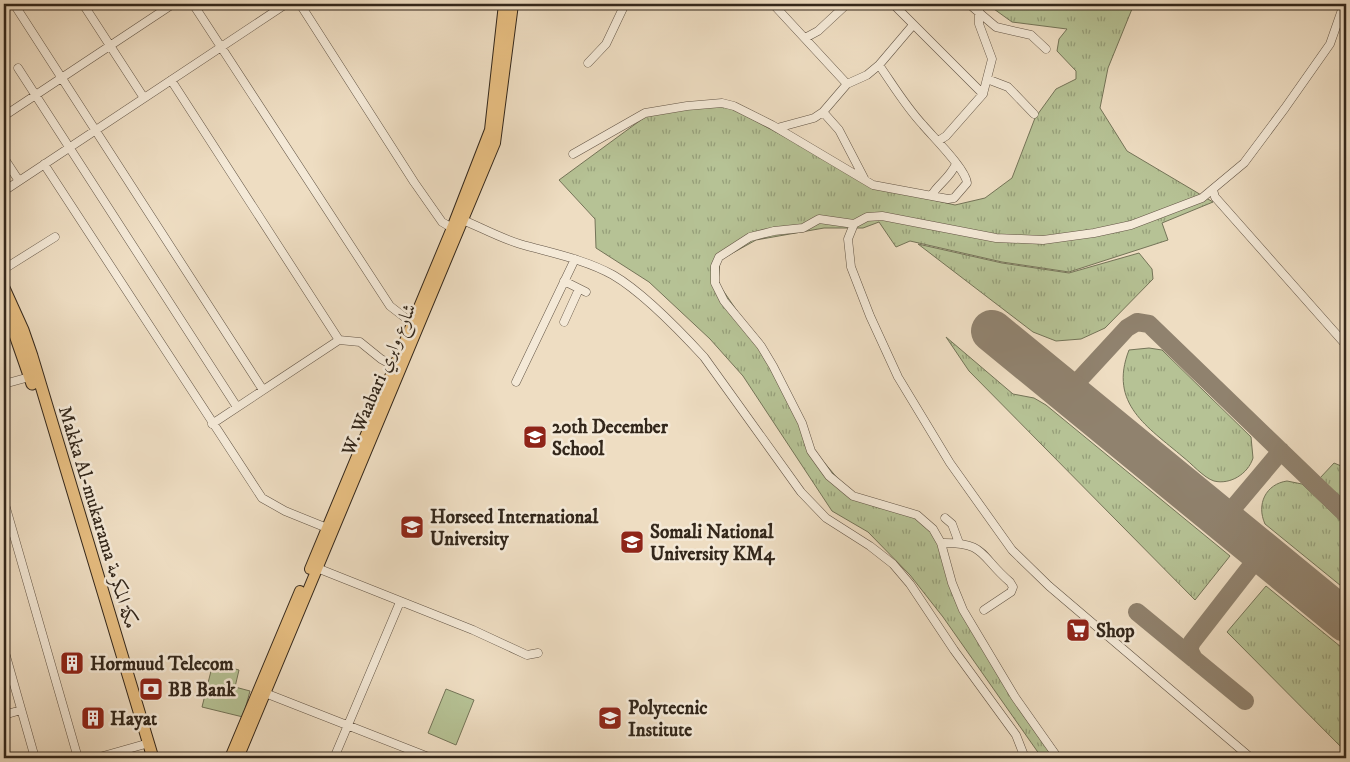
<svg xmlns="http://www.w3.org/2000/svg" width="1350" height="762" font-family="'IM FELL DW Pica',Amiri,serif">
  <style>
    .grass { fill: url(#grass-tufts); stroke: #747458 }
    .garden { fill: #b6c295; stroke: #747458 }
    .lines { fill: none; stroke-linecap: round; stroke-linejoin: round }
    .taxiway { stroke: #90826e; stroke-width: 18 }
    .runway { stroke: #90826e; stroke-width: 42 }
    .minor-casing { stroke: #625445; stroke-width: 9 }
    .major-casing { stroke: #33271b; stroke-width: 12 }
    .highway-casing { stroke: #33271b; stroke-width: 13 }
    .minor { stroke: #f4e9d7; stroke-width: 8 }
    .major { stroke: #e7be81; stroke-width: 10 }
    .highway { stroke: #e7be81; stroke-width: 11 }
    .labels { text-anchor: middle; stroke-width: 5; stroke-linejoin: round; paint-order: stroke }
    .street-label { font-size: 19px; fill: #33271b; stroke: #f4e9d7 }
    .poi-label { font-size: 19px; font-weight: bold; fill: #33271b; stroke: #f4e9d7; text-anchor: start }
  </style>
  <defs>
    <pattern id="grass-tufts" width="24" height="20" patternUnits="userSpaceOnUse" patternTransform="scale(1.25)"><rect width="24" height="20" fill="#b6c295"/><path d="M3 7l-1-3M5 7V3M7 7l1-3M15 17l-1-3M17 17v-4M19 17l1-3" fill="none" stroke="#959e79"/></pattern>
  </defs>
  <rect width="100%" height="100%" fill="#eeddc2"/>
  <filter id="stains"><feTurbulence type="fractalNoise" baseFrequency=".004" numOctaves="4"/><feColorMatrix values="0 0 0 0 .2 0 0 0 0 .09 0 0 0 0 .02 0 0 0 .5 -.17"/></filter>
  <radialGradient id="worn" r=".72"><stop offset=".6" stop-color="#630" stop-opacity="0"/><stop offset="1" stop-color="#630" stop-opacity=".3"/></radialGradient>
  <path class="grass" d="M987 4H1134L1108 68 1100 108 1127 151 1213 202 1162 223 1168 240 1069 272 1002 262 910 241 896 247 879 222 863 228H824L756 240 720 260 718 283 780 374 812 448 849 492 914 512 941 541 958 599 1027 711 1063 758H1042L943 617 910 575 868 532 832 511 743 376 710 339 649 282 596 248 595 219 559 180 649 114 726 105 877 187 955 205 985 198 1012 178 1035 118 1056 89 1076 79V71L1057 51 1059 39 1067 29 1012 22Z
    M918 244 1002 263 1069 273 1139 253 1152 269 1153 279 1105 328 1081 339 1056 341 1033 332Z
    M946 337 1013 394 1034 398 1046 405 1230 556 1195 600 969 371Z
    M1149 348 1162 350 1251 437 1253 458C1248 474 1230 485 1214 481 1204 478 1191 463 1183 457 1148 427 1108 404 1129 350Z
    M1334 463 1346 468V502L1320 478Z
    M1287 481 1302 484 1346 526V590L1265 524C1256 504 1266 484 1287 481Z
    M1266 586 1346 651V752L1227 632Z"/>
  <path class="garden" d="M213 663 239 670 235 687 250 691 243 717 202 707Z
    M446 689 474 700 456 745 428 733Z"/>
  <g class="lines">
    <path class="taxiway" d="M1067 393 1127 328 1137 322 1149 324 1346 514
      M1223 520 1281 451
      M1137 612 1245 701
      M1194 659 1189 649 1192 642 1262 552"/>
    <path class="runway" d="M992 331 1346 621"/>
    <g class="minor-casing">
      <path id="minor" d="M14 4 263 390
        M83 4 144 98
        M193 4 390 306 412 323
        M300 4 414 182 442 222 452 228
        M773 4 847 84
        M893 4 983 94 946 136 938 141
        M969 4 996 27 1031 35 1046 49
        M979 10V24L992 59 983 94
        M805 38 818 31 847 4
        M588 63 606 44 625 4
        M18 68 237 407
        M987 79 1008 87 1034 114
        M171 80 339 340
        M823 112 839 130 864 178
        M4 116 173 4
        M777 128 814 118 823 112 847 84 867 75 879 65 913 25
        M573 154 645 113 687 106 722 103 734 106 772 125 873 185 948 199 954 198 967 183C966 169 933 137 923 125 906 107 893 85 879 65
        M4 158 19 181
        M44 164 262 498 285 511 327 528
        M1213 190 1215 197 1346 345
        M4 191 286 4
        M932 195C937 185 949 179 956 164
        M463 220C482 228 500 238 520 244 551 253 584 259 613 275 642 292 681 332 704 357L801 492 826 518 870 546 893 564 910 584 954 650 1016 735 1025 758
        M854 224 819 219 803 228 774 231 750 237 719 257 715 266V283L724 301 761 346 773 366 802 423 811 451 829 476 853 496 917 515 933 529 941 543 952 583 963 610 1015 697 1058 758
        M4 269 55 237
        M564 281 586 292
        M564 322 579 289
        M516 382 575 259
        M4 384 33 376
        M212 424 339 340 360 342 381 359 394 366
        M4 501 78 758
        M945 518 952 524 959 543
        M941 543C987 542 979 556 1010 582L1013 587 1011 592 984 610
        M317 568 473 630 527 655 538 653
        M4 649 35 758
        M265 693 431 758
        M4 715 21 710
        M96 758 149 743
        M334 758 400 602
        M1251 758 1049 586 1012 550 950 463 898 377 870 316 851 267 848 239 854 224 867 217 882 216 996 238 1043 240 1094 233 1131 225 1202 198 1244 163 1285 108 1330 44 1344 4"/>
    </g>
    <g class="major-casing">
      <path id="major" d="M310 569 452 228 490 130 504 4
        M230 758 300 591
        M238 758 495 143 513 4"/>
    </g>
    <g class="highway-casing">
      <path id="highway" d="M4 288 23 330 32 356 153 758
        M7 312 32 384"/>
    </g>
    <use href="#minor" class="minor"/>
    <use href="#major" class="major"/>
    <use href="#highway" class="highway"/>
  </g>
  <defs>
    <g id="school-square" transform="scale(1.25)"><rect x="-9" y="-9" width="18" height="18" rx="4" fill="#8f2418" stroke="#f4e9d7"/><path d="M0-5L7-2L0 1L-7-2ZM-4 1L0 2.5L4 1V4Q0 6-4 4Z" fill="#fff"/></g>
    <g id="university-square" transform="scale(1.25)"><rect x="-9" y="-9" width="18" height="18" rx="4" fill="#8f2418" stroke="#f4e9d7"/><path d="M0-5L7-2L0 1L-7-2ZM-4 1L0 2.5L4 1V4Q0 6-4 4Z" fill="#fff"/></g>
    <g id="supermarket-square" transform="scale(1.25)"><rect x="-9" y="-9" width="18" height="18" rx="4" fill="#8f2418" stroke="#f4e9d7"/><path d="M-6-5.5h2.5l.6 2H6L4.5 2H-2.5L-4.4-4H-6ZM-1.5 3.2a1.3 1.3 0 1 0 .1 0ZM3 3.2a1.3 1.3 0 1 0 .1 0Z" fill="#fff"/></g>
    <g id="building-square" transform="scale(1.25)"><rect x="-9" y="-9" width="18" height="18" rx="4" fill="#8f2418" stroke="#f4e9d7"/><path d="M-4-6H4V6H1V3H-1V6H-4ZM-2.5-4.3h1.7v1.8h-1.7ZM.8-4.3h1.7v1.8H.8ZM-2.5-1h1.7V.8h-1.7ZM.8-1h1.7V.8H.8Z" fill="#fff"/></g>
    <g id="bank-square" transform="scale(1.25)"><rect x="-9" y="-9" width="18" height="18" rx="4" fill="#8f2418" stroke="#f4e9d7"/><path d="M-6-4H6V4H-6ZM0-2.3a2.3 2.3 0 1 0 0 4.6a2.3 2.3 0 1 0 0-4.6Z" fill="#fff"/></g>
  </defs>
  <g fill-rule="evenodd">
    <use href="#school-square" x="535" y="437"/>
    <use href="#university-square" x="412" y="527"/>
    <use href="#university-square" x="632" y="542"/>
    <use href="#supermarket-square" x="1078" y="630"/>
    <use href="#building-square" x="72" y="663"/>
    <use href="#bank-square" x="151" y="689"/>
    <use href="#building-square" x="93" y="718"/>
    <use href="#school-square" x="610" y="718"/>
  </g>
  <g class="labels">
    <g class="street-label">
      <text transform="translate(378 379) rotate(-67)" y="7">W. Waabari شارع وابري</text>
      <text transform="translate(99 517) rotate(73)" y="7">Makka Al-mukarama مكة المكرمة</text>
    </g>
    <g class="poi-label">
      <text x="552" y="433">20th December<tspan x="552" dy="22">School</tspan></text>
      <text x="430" y="523">Horseed International<tspan x="430" dy="22">University</tspan></text>
      <text x="650" y="538">Somali National<tspan x="650" dy="22">University KM4</tspan></text>
      <text x="1096" y="637">Shop</text>
      <text x="90" y="670">Hormuud Telecom</text>
      <text x="168" y="696">BB Bank</text>
      <text x="628" y="714">Polytecnic<tspan x="628" dy="22">Institute</tspan></text>
      <text x="110" y="725">Hayat</text>
    </g>
  </g>
  <rect width="1350" height="762" fill="none" stroke="#eeddc2" stroke-width="20"/>
  <rect x="5" y="5" width="1340" height="752" fill="none" stroke="#33271b" stroke-width="2.5"/>
  <rect x="10" y="10" width="1330" height="742" fill="none" stroke="#33271b"/>
  <rect width="100%" height="100%" filter="url(#stains)"/>
  <rect width="100%" height="100%" fill="url(#worn)"/>
</svg>
